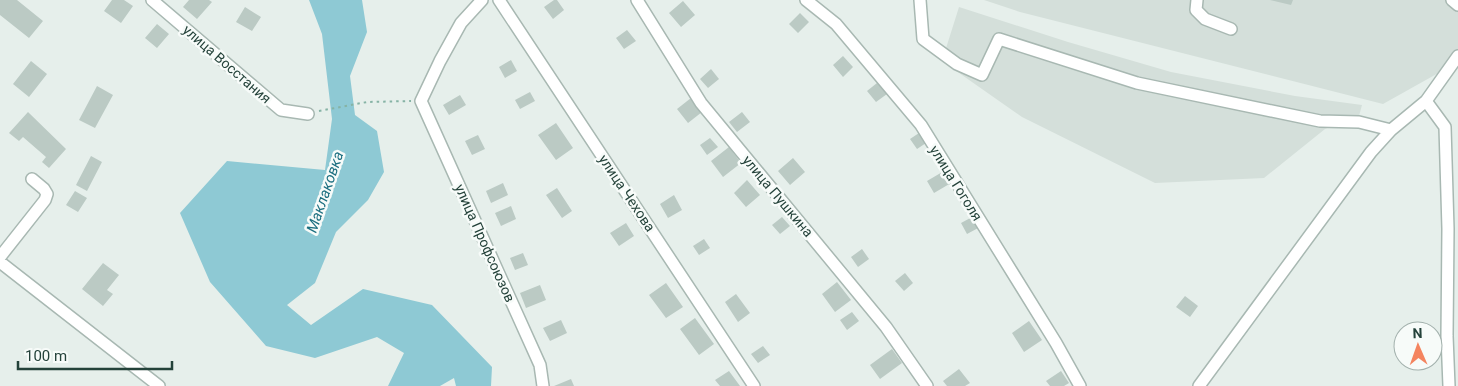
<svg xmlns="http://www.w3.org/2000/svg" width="1458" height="386" font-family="Roboto,sans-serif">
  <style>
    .built { fill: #d4dfda }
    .water { fill: #8ec9d4 }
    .building { fill: #bbcac4 }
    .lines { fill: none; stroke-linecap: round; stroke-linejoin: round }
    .minor-casing { stroke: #a8b8b2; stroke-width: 14 }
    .path { stroke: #86b3a5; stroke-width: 2; stroke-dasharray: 2.5 4; stroke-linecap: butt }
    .minor { stroke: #fff; stroke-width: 11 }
    .labels { text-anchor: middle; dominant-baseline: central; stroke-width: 5; stroke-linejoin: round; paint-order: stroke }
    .street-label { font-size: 14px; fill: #24423a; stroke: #f7fbf9 }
    .water-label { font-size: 15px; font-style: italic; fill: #1c6f80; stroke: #f7fbf9 }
  </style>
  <rect width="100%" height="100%" fill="#e6efeb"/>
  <path class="built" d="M984,0H1458V62L1383,104L1020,12Z
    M959,7L1068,42L1171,72L1295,96L1362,105L1359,116L1325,129L1264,178L1155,183L1022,117L942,61Z"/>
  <path class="water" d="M309,0H362L367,32L350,76L355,115L377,131L384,172L368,200L336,232L315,283L287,305L311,325L363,289L432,305L492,367L491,386H456L454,378L440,386H388L404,353L377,337L315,358L266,346L210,282L180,213L227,161L325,170L332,119L322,34Z"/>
  <path class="building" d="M0,0H17L43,21L29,38L0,15Z
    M112,0H124L133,6L121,23L104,11Z
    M189,0H209L212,2L197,19L183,7Z
    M554,0H557L564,10L553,19L544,7Z
    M1270,0H1293L1291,5Z
    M683,1L695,15L681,27L669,13Z
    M245,7L261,17L252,31L236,22Z
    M800,13L809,22L798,33L789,24Z
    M157,24L169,34L157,48L145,38Z
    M627,30L636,41L624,49L616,38Z
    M843,56L853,67L843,77L833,65Z
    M511,60L517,71L505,78L499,67Z
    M31,61L47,74L29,97L13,84Z
    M711,69L719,79L708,88L700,79Z
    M877,83L887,94L876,102L867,91Z
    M97,86L113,95L95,128L79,120Z
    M530,92L535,101L520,109L515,100Z
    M460,95L466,105L449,115L443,105Z
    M691,98L702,112L688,123L677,109Z
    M28,112L66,149L49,168L42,162L46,157L23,137L19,141L9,133Z
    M742,112L750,122L737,132L729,122Z
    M556,123L573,148L556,160L538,135Z
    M919,133L926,143L917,149L910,139Z
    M478,135L485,149L472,155L465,141Z
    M710,138L718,147L707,155L700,145Z
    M729,147L741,163L723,177L711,161Z
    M91,156L102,162L87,191L76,185Z
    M793,158L805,172L790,185L778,171Z
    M944,171L951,183L934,193L927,181Z
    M747,180L760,195L746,207L734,193Z
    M503,183L508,195L491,203L486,191Z
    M557,188L572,211L562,218L546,195Z
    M75,191L87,198L78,212L66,205Z
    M674,195L682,210L668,218L660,204Z
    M511,206L516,219L501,226L495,213Z
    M974,216L980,227L967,234L961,223Z
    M782,217L790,226L780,234L772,225Z
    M626,223L634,236L619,246L610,233Z
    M704,239L710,248L699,255L693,246Z
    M862,249L869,259L858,267L851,257Z
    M523,253L528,265L515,270L510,258Z
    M103,263L119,275L107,290L113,294L103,306L82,289Z
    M905,273L913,283L904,291L895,281Z
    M837,282L851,300L835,312L822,294Z
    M666,283L683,307L666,318L649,295Z
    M540,285L546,300L526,308L520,293Z
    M736,294L750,313L738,322L725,302Z
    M1185,296L1198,306L1190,317L1176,307Z
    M852,312L859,321L847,330L840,320Z
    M695,318L714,344L699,355L680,329Z
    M561,320L567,333L550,341L543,328Z
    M1029,321L1042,340L1024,352L1012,333Z
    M763,346L770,355L758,363L751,354Z
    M892,349L902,363L880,379L870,365Z
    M959,369L970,383L965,386H947L943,381Z
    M729,371L740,386H720L715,380Z
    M1061,371L1069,383L1064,386H1050L1046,381Z
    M571,379L574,386H554Z"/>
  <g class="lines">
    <defs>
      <path id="minor" d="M152,0L281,110L308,114
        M482,0L461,23L440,61L421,101L540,365L543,386
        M499,0L754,386
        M637,0L701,103L886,327L927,386
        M806,0L836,24L921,125L1056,343L1080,386
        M920,0L923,39L957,64L982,75L999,39L1137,83L1320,121L1359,122L1391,130
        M1197,0L1196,10L1205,19L1231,29
        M1452,0L1458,5
        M1426,101L1445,127L1448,229L1447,336L1449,386
        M0,257L45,200L47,194L44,189L32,179
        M0,262L159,386
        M1199,386L1371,152L1391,130L1426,101L1458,56"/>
    </defs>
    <use href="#minor" class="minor-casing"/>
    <path class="path" d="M319,111L367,102L411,101"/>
    <use href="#minor" class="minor"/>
  </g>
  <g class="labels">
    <g class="street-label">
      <text transform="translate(227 64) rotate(41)">улица Восстания</text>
      <text transform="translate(956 183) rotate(58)">улица Гоголя</text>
      <text transform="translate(627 193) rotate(56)">улица Чехова</text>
      <text transform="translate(778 196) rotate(50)">улица Пушкина</text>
      <text transform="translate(485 243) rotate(66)">улица Профсоюзов</text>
    </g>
    <g class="water-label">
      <text transform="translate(325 192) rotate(-71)">Маклаковка</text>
    </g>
  </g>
  <g transform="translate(1418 346) rotate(358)"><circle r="24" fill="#f7fbf9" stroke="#a3b1ad"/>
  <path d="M0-4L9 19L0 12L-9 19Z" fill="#f4845f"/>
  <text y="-8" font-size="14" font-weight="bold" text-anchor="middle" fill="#24423a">N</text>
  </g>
  <path d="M18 361v8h154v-8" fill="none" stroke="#24423a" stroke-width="2.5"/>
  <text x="25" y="361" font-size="15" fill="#24423a" stroke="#f7fbf9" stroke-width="4" paint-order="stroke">100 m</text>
</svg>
